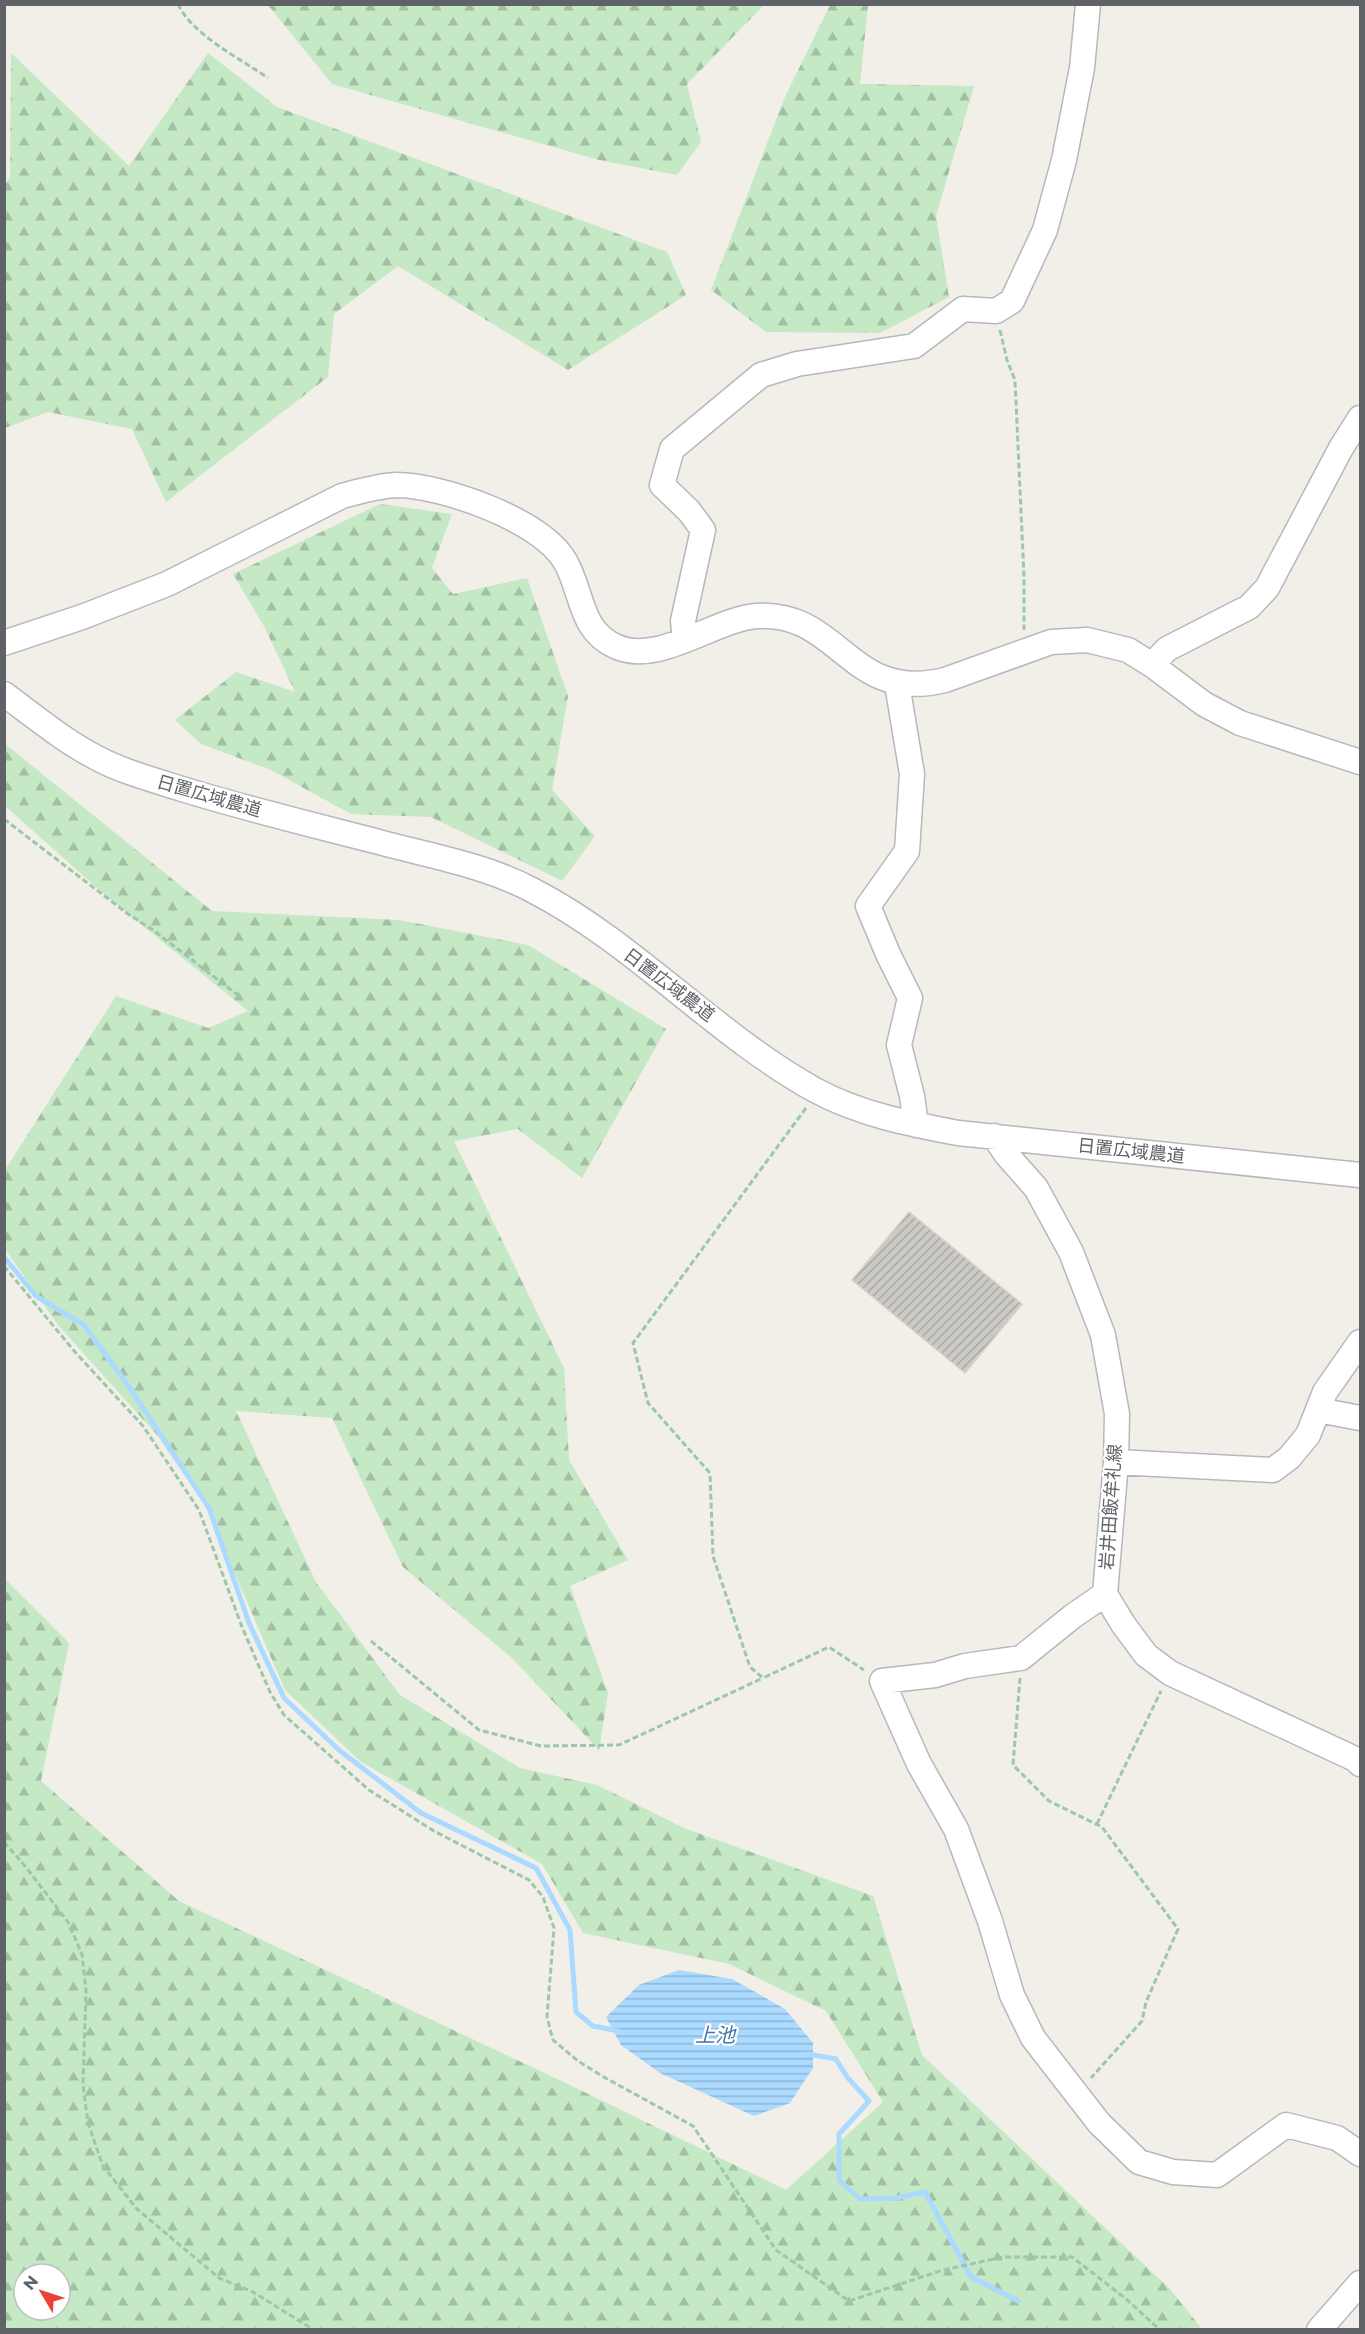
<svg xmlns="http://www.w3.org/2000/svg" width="1365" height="2334" font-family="Montserrat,'Noto Sans JP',sans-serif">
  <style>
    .forest { fill: url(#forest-firs); fill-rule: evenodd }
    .water { fill: url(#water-rules) }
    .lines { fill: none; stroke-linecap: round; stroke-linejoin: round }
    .stream { stroke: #aadaff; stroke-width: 5 }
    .building { fill: url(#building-hatch); stroke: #d6d1c6; stroke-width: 1.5 }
    .minor-casing { stroke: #b5b8bc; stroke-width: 27 }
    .path { stroke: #9cc7a9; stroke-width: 3; stroke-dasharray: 6 3; stroke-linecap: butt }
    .minor { stroke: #fff; stroke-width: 24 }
    .labels { text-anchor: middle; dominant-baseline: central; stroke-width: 4.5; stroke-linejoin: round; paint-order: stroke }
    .street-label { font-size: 18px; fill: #5f6368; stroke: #fff }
    .water-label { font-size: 20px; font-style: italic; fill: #4174aa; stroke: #fff }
  </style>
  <defs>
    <pattern id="forest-firs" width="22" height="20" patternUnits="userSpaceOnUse" patternTransform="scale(1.5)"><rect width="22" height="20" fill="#c5e8c5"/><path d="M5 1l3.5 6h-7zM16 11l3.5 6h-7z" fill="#a3c0a4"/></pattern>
    <pattern id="water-rules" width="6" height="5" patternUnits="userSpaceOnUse" patternTransform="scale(1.5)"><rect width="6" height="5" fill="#aadaff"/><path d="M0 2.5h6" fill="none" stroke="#8eb4d2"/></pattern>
    <pattern id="building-hatch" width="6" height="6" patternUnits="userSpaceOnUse" patternTransform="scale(1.5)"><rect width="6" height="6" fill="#cccac5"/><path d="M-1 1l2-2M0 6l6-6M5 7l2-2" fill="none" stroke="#a9a8a4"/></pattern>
  </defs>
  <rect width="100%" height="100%" fill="#f1efe8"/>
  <path class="forest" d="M268,5H764L687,84L701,142L677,175L599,160L332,84Z
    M830,5H868L860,84L974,86L936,216L949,297L880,333L766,332L711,290L784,99Z
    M11,53L129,166L208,53L277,107L667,252L686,295L568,370L398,266L334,314L328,377L166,502L132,429L48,412L5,428L4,186L10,177Z
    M380,504L452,514L432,568L453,594L527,578L568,696L552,790L595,836L562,881L431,817L351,814L271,770L201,744L175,720L236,672L295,692L265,628L233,574Z
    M5,744L212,911L399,920L528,945L666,1029L582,1178L518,1129L454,1141L564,1368L569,1460L628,1560L570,1586L608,1693L599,1750L512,1658L403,1567L332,1418L236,1411L316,1582L400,1695L520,1768L597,1785L684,1828L873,1896L922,2055L1170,2289L1202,2329H5V1579L69,1643L41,1781L179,1901L551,2076L786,2190L883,2102L826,2011L729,1964L583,1933L542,1864L361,1762L285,1690L206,1507L157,1435L58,1325L5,1249V1170L116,996L208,1028L248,1011L106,896L5,806ZM24,2274H60V2310H24Z"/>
  <path class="water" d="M679,1970L732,1979L785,2009L813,2043V2068L790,2103L754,2116L660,2073L621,2045L606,2017L639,1985Z"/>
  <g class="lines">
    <path class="stream" d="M4,1257L36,1296L84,1325L132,1391L209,1508L249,1623L284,1698L339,1750L421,1813L536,1868L570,1930L576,2012L593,2026L618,2031
      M808,2054L836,2059L847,2077L869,2101L839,2134V2180L860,2199L896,2198L925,2192L971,2277L1018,2301"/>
  </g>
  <path class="building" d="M909,1212L1022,1304L965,1373L852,1280Z"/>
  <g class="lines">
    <defs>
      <path id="minor" d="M685,639L683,621L703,530L689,511L662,485L672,449L761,375L797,364L914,346L963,309L996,311L1012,301L1045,230L1064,160L1082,68L1088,4
        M4,643L82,617L167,584L342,496C360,491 378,486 396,485C442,485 541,520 565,561C583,592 579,631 617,647C660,665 713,620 756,616C840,610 849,704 945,680L1051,642L1087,640L1128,650L1152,665L1204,704L1240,723L1360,762
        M1152,665L1167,649L1249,607L1267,588L1341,448L1360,418
        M897,684L912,774L907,851L868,906L888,954L910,998L899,1045L912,1096L916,1125
        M4,694C34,716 64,741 97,758C123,772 154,780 182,789C247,809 313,825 379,842C430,856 485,865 532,890C635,943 714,1034 815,1090C859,1114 910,1124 958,1133L1360,1175
        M994,1136L1006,1154L1036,1188L1071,1252L1103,1335L1117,1414L1116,1462L1105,1594L1123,1624L1146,1655L1170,1673L1355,1759L1360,1764
        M1318,1410L1360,1418
        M1116,1462L1273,1470L1289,1458L1308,1435L1325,1392L1360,1342
        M1105,1594L1073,1616L1021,1658L965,1666L935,1675L882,1681L919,1764L956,1829L990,1921L1012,1995L1033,2038L1099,2123L1139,2162L1173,2172L1217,2175L1286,2125L1337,2138L1360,2154
        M1319,2330L1360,2283"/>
    </defs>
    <use href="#minor" class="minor-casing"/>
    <path class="path" d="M178,4C192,35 241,59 268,78
      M1000,330L1007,360L1015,380L1024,577V630
      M4,819L128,914L153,930L239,996
      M806,1108L633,1343L648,1403L710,1473L713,1556L750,1667L763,1678L829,1647L864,1670
      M4,1266L75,1352L143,1426L199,1510L242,1627L270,1692L284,1715L369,1790L434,1831L529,1880L543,1897L554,1928L547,2017L553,2040L578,2061L602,2076L693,2126L776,2250L849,2301L943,2270L1003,2257H1072L1125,2298L1160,2330
      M371,1641L479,1730L541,1746L619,1745L763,1678
      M1020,1678L1013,1765L1049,1801L1102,1827L1178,1929L1146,2002L1142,2021L1091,2078
      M1097,1824L1161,1691
      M4,1842L25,1866L68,1922L82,1954L86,1991L83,2085L88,2123L103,2166L137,2209L219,2278L253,2292L314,2330"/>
    <use href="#minor" class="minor"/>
  </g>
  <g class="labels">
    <g class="street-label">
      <text transform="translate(209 796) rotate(16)">日置広域農道</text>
      <text transform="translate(669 985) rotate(37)">日置広域農道</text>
      <text transform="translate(1131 1151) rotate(6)">日置広域農道</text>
      <text transform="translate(1111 1507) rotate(-86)">岩井田飯牟礼線</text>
    </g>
    <g class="water-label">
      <text x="715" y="2035">上池</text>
    </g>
  </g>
  <rect width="1365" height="2334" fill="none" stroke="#5f6368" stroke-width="12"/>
  <g transform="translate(42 2292) rotate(309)"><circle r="28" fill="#ffffff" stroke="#bfc1c3" stroke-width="1.5"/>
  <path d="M0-4.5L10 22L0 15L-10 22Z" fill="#ea4335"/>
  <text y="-9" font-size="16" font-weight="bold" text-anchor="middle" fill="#5f6368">N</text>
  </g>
</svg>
